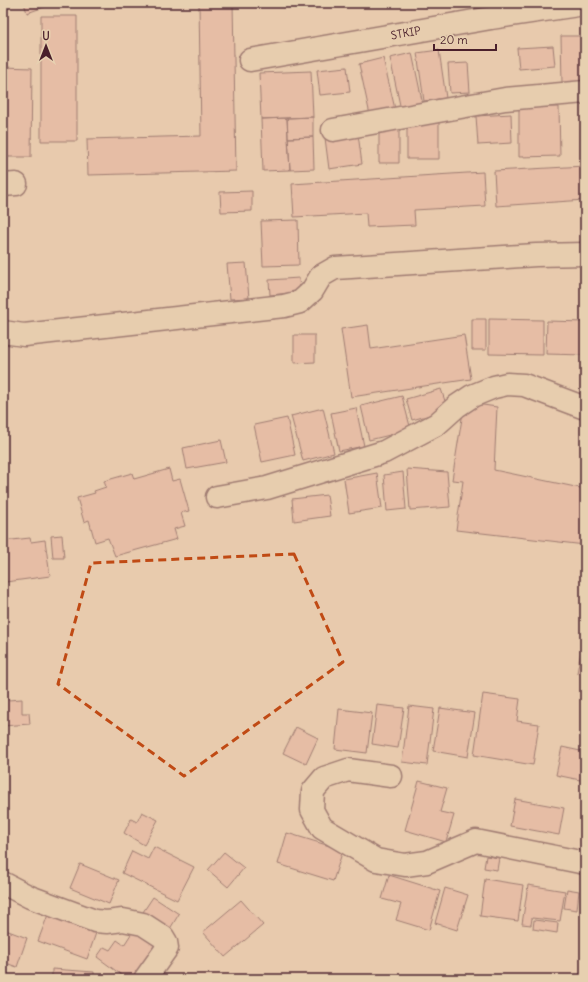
<svg xmlns="http://www.w3.org/2000/svg" width="588" height="982" font-family="Delius,sans-serif">
  <style>
    .building { fill: #e4ad9c; stroke: #4a1f2b }
    .lines { fill: none; stroke-linecap: round; stroke-linejoin: round }
    .minor-casing { stroke: #4a1f2b; stroke-width: 25 }
    .minor { stroke: #e7d0b0; stroke-width: 22 }
    .marked { fill: none; stroke: #c04a14; stroke-width: 3; stroke-dasharray: 8 5; stroke-linejoin: round }
    .labels { text-anchor: middle; dominant-baseline: central; stroke-width: 4; stroke-linejoin: round; paint-order: stroke }
    .street-label { font-size: 11px; fill: #4a1f2b; stroke: #e7d0b0 }
  </style>
  <rect width="100%" height="100%" fill="#e8cbad"/>
  <filter id="ink" filterUnits="userSpaceOnUse"><feTurbulence type="fractalNoise" baseFrequency=".025" numOctaves="2"/><feDisplacementMap in="SourceGraphic" scale="8" xChannelSelector="R" yChannelSelector="G"/><feConvolveMatrix kernelMatrix="1 2 1 2 8 2 1 2 1" color-interpolation-filters="sRGB"/></filter>
  <g filter="url(#ink)">
    <path class="building" d="M24,3H56L27,13Z
      M199,3H233L236,171L88,175L87,139L201,136Z
      M41,16H77V141H41Z
      M561,36H585V83H562Z
      M553,46L555,66L519,69L517,48Z
      M439,50L446,98L424,101L417,53Z
      M412,53L423,105L401,110L390,58Z
      M383,58L395,109L370,115L359,64Z
      M468,63L470,92L450,93L448,64Z
      M3,67L32,68L31,157H3Z
      M347,67L350,92L320,95L317,70Z
      M311,71L313,117L261,119L259,73Z
      M583,106H585V136Z
      M519,107H559L560,156L519,157Z
      M511,114L512,143L478,145L476,116Z
      M313,117V137L288,138L287,118Z
      M407,117H439V159H407Z
      M287,118L290,170L263,171L261,119Z
      M379,125H399V163H379Z
      M358,134L362,164L329,169L325,138Z
      M313,137L314,169L290,170L288,138Z
      M585,166V200L496,206L494,171Z
      M483,172L485,206L414,210L415,225L367,227L366,213L294,217L292,184Z
      M252,191V211L221,212L220,192Z
      M298,220L299,265L263,266L261,221Z
      M246,263L249,298L230,299L227,264Z
      M299,278L300,292L270,295L269,280Z
      M472,319H486V350H472Z
      M489,319L543,320V355L489,354Z
      M547,321L585,322V355L546,354Z
      M368,325L371,349L464,335L471,379L351,397L341,329Z
      M294,335H315V362L294,363Z
      M441,389L448,410L412,420L406,399Z
      M402,396L411,430L369,440L361,406Z
      M483,405L497,407L494,470L585,489V545L456,530L463,481L452,480L464,406Z
      M323,408L334,453L303,461L291,416Z
      M356,408L364,446L339,451L331,413Z
      M287,418L295,455L262,462L254,425Z
      M221,440L226,462L187,469L183,448Z
      M169,469L172,481L180,479L189,511L181,513L185,526L174,529L177,539L115,556L108,538L95,542L89,520L84,522L77,498L95,493L94,491L106,487L104,481L132,473L134,479Z
      M407,469L447,472L450,507L410,510Z
      M403,472L406,509L387,511L384,475Z
      M377,473L382,508L349,513L344,479Z
      M327,495L330,516L294,521L292,499Z
      M62,535L64,558H53L51,536Z
      M30,538L31,542L45,540L50,576L6,582L5,574L3,575V541Z
      M585,628V674L577,673Z
      M7,690L8,700L22,699V713H29L30,724L3,726V691Z
      M483,694L520,699L517,721L539,724L533,765L474,755Z
      M377,705L404,708L398,748L372,744Z
      M409,706L434,709L427,765L402,762Z
      M440,708L475,713L468,757L433,751Z
      M339,709L372,713L367,753L335,749Z
      M296,727L318,738L306,764L283,753Z
      M562,747L585,752V781L556,775Z
      M419,781L447,788L440,812L454,815L446,842L405,830Z
      M515,799L564,808L559,835L510,826Z
      M142,812L158,820L144,845L124,833L131,819L137,822Z
      M287,833L343,850L333,881L278,864Z
      M154,847L194,867L177,900L122,873L132,851L148,859Z
      M224,852L244,868L228,887L208,870Z
      M486,856L499,858L497,870L484,868Z
      M80,864L119,880L109,904L70,888Z
      M389,875L440,891L429,930L396,920L401,904L382,899Z
      M485,879L523,885L518,921L480,916Z
      M528,885L565,891L560,921L532,918L531,925L522,924Z
      M445,888L468,895L457,930L435,923Z
      M567,889L579,891L577,910L564,908Z
      M153,897L179,914L168,932L141,915Z
      M241,900L263,925L225,957L203,932Z
      M49,912L97,930L87,959L38,941Z
      M534,920L558,923L557,933L533,929Z
      M3,929L27,938L17,967L3,962Z
      M133,931L158,947L137,979H127L97,957L104,947L110,950L117,940L124,945Z
      M52,969L94,972V979H52Z"/>
    <g class="lines">
      <defs>
        <g id="minor">
          <path id="s1" d="M250,60L491,18L585,4"/>
          <path d="M333,130L505,99L585,92"/>
          <path d="M3,185L16,184"/>
          <path d="M3,332L24,335L284,306L300,302L312,291L321,276L335,268L536,255L585,254"/>
          <path d="M217,497L267,488L384,452L437,424L457,406L472,396L494,387L507,384L524,385L585,408"/>
          <path d="M391,776L348,770L324,778L313,791L312,810L322,828L376,860L405,865L427,862L476,841L585,863"/>
          <path d="M3,883L30,897L95,921L107,922L123,920L143,924L163,937L166,942L167,948L145,979"/>
        </g>
      </defs>
      <use href="#minor" class="minor-casing"/>
      <use href="#minor" class="minor"/>
    </g>
  </g>
  <path d="M0 0H588V982H0ZM294,554L343,662L184,776L58,684L91,563Z" fill="#e8cbad" fill-opacity=".55" fill-rule="evenodd"/>
  <path class="marked" d="M294,554L343,662L184,776L58,684L91,563Z"/>
  <g class="labels">
    <g class="street-label">
      <text stroke="none"><textPath href="#s1" startOffset="158">STKIP</textPath></text>
    </g>
  </g>
  <rect width="588" height="982" fill="none" stroke="#e7d0b0" stroke-width="16"/>
  <rect x="8" y="8" width="572" height="966" fill="none" stroke="#4a1f2b" stroke-width="1.5" filter="url(#ink)"/>
  <g transform="translate(46 46)" stroke="#e7d0b0" stroke-width="3" paint-order="stroke">
  <path d="M0-3L7 15L0 10L-7 15Z" fill="#4a1f2b"/>
  <text y="-6" font-size="11" font-weight="bold" text-anchor="middle" fill="#4a1f2b">U</text>
  </g>
  <path d="M434 44v6h62v-6" fill="none" stroke="#4a1f2b" stroke-width="2"/>
  <text x="440" y="44" font-size="12" fill="#4a1f2b" stroke="#e7d0b0" stroke-width="3" paint-order="stroke">20 m</text>
</svg>
